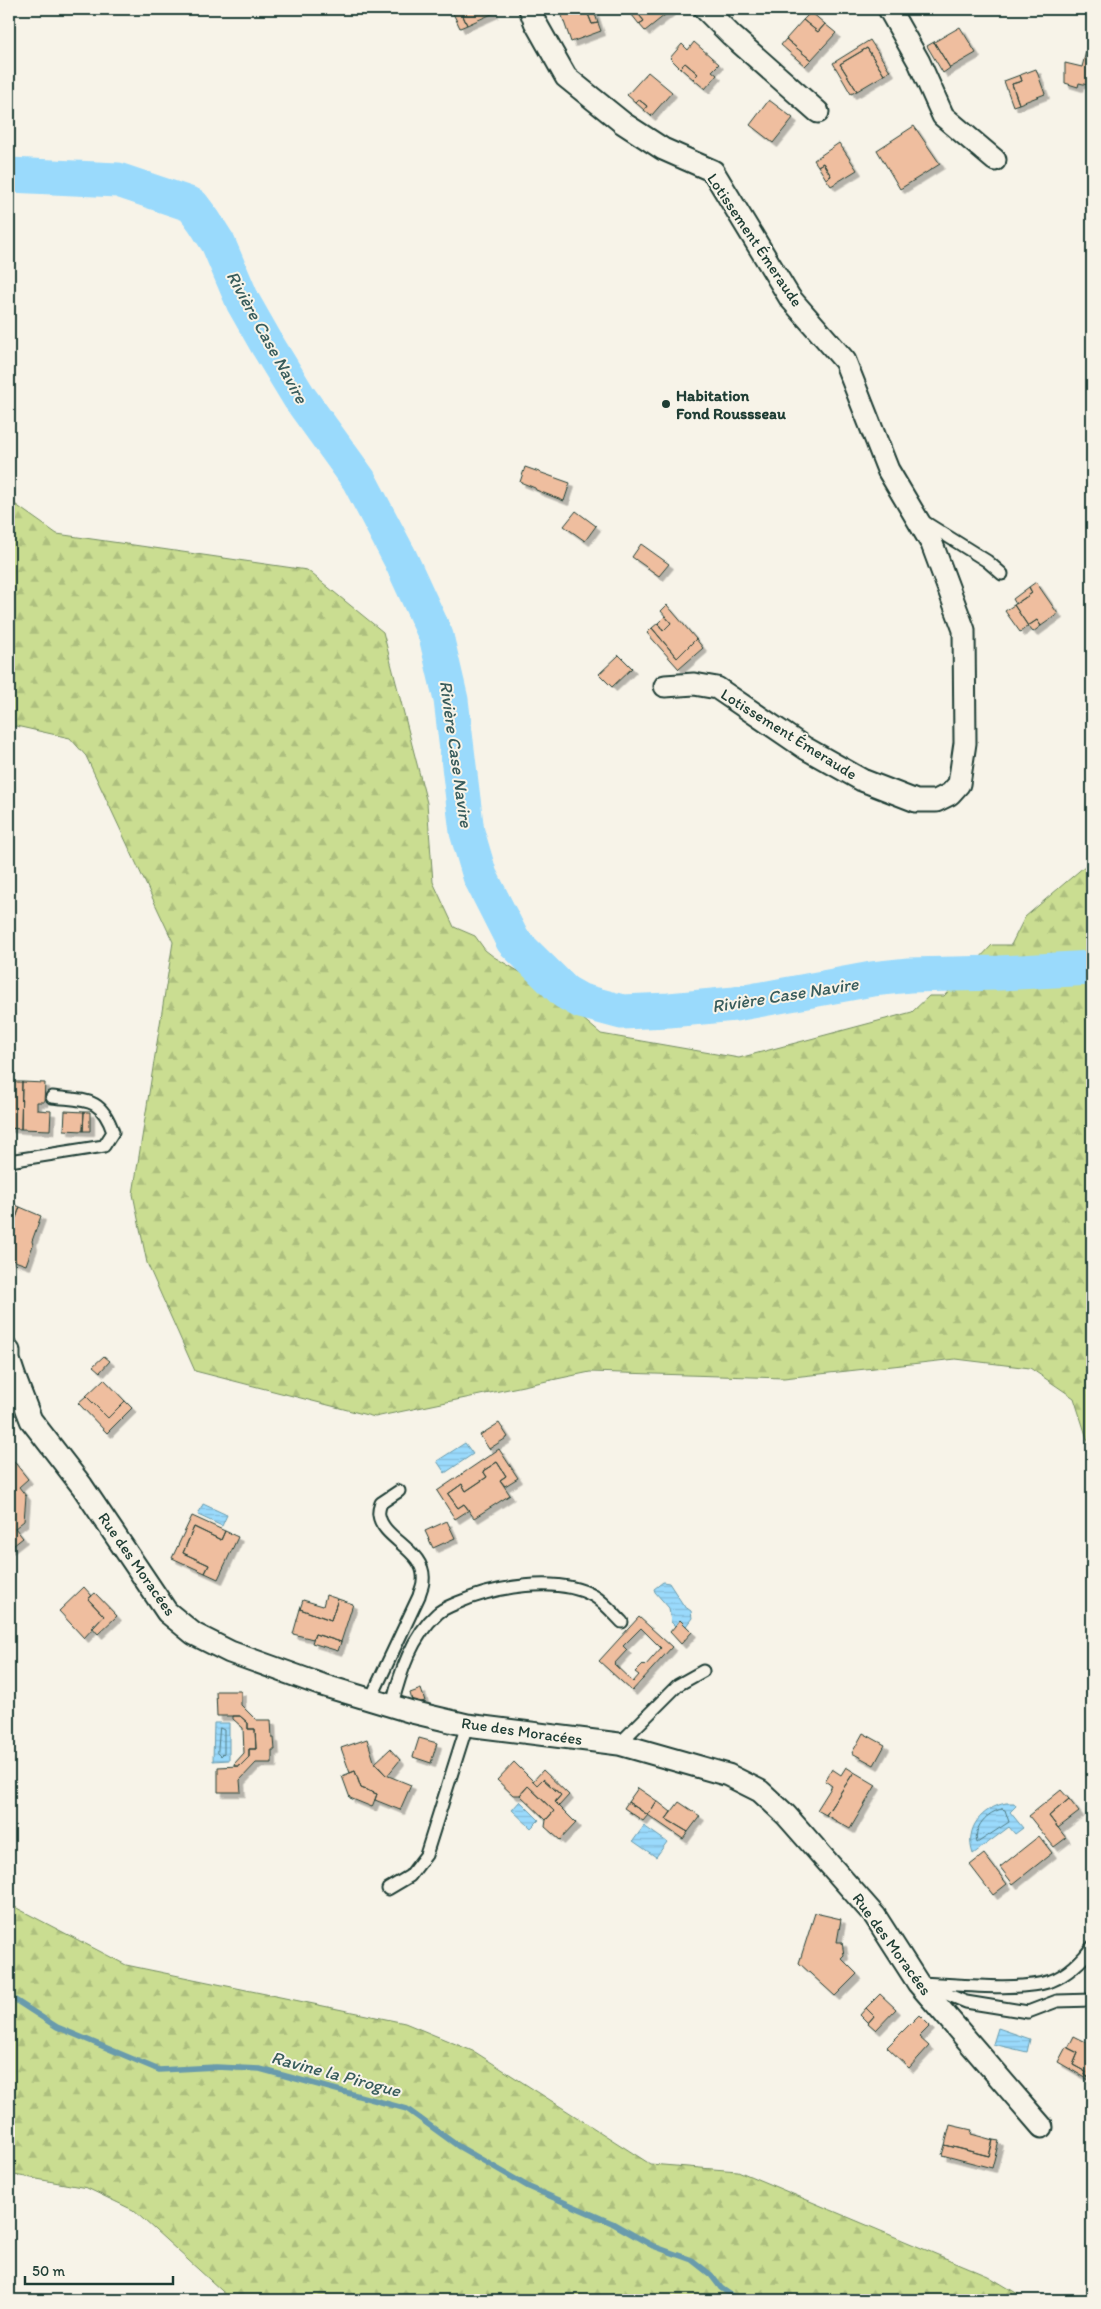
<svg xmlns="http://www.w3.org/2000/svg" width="1101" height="2309" font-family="Itim,sans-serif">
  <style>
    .forest { fill: url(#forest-firs); stroke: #748d62 }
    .water { fill: url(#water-rules); stroke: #699bac }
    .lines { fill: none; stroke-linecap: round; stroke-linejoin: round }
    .shore { stroke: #507c84; stroke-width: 1 }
    .stream { stroke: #699bac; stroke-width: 5.5 }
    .river { stroke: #9adafc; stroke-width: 35 }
    .building { fill: #efbe9f; stroke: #1f3d34; fill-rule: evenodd; filter: url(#shadow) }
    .service-casing { stroke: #1f3d34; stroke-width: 15 }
    .minor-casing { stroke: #1f3d34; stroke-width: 25 }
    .service { stroke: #f7f3e8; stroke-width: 11 }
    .minor { stroke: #f7f3e8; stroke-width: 21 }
    .poi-dot { fill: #1f3d34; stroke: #f7f3e8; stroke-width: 2 }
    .labels { text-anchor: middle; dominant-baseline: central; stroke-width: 4; stroke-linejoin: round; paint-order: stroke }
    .street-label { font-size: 16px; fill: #1f3d34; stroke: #f7f3e8 }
    .poi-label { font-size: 16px; font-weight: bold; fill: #1f3d34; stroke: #f7f3e8; text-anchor: start }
    .water-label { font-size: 18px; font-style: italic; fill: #385c5c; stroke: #f7f3e8 }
  </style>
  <defs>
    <pattern id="forest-firs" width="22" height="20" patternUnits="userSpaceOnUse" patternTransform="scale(1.25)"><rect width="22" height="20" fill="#cadd91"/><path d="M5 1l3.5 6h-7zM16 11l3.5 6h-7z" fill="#adbf7e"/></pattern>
    <pattern id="water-rules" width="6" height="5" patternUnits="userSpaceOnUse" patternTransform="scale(1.25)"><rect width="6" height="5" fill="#9adafc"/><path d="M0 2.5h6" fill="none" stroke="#84bcd9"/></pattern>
    <filter id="shadow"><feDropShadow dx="4.5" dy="4.5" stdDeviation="0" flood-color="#0004"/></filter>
  </defs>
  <rect width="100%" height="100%" fill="#f7f3e8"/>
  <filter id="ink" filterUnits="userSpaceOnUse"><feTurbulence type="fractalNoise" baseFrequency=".02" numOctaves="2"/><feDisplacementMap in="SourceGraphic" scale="10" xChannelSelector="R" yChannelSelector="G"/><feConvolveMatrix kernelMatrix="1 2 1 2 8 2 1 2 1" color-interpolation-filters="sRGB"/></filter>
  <g filter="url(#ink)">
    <path class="forest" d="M9,500L57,534L307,570L383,632L427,803L433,882L454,927L475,936L485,950L494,957L544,986L601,1034L739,1058L912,1012L929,996H944L992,945H1011L1025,917L1092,860V1454L1074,1398L1030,1368L956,1359L784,1378L590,1372L375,1417L195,1371L147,1263L133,1194L173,942L86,756L70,738L16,726L9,730Z
      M9,1904L126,1965L405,2023L475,2052L650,2164L738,2171L988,2276L1028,2300H232L133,2210L87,2188L9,2174Z"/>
    <path class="water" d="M465,1443L473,1454L445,1473L437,1461Z
      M203,1504L227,1515L222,1526L198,1515Z
      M663,1582L669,1583L684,1606L691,1611L692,1618L686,1626L680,1620L675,1626L671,1622L669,1608L655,1592L654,1589Z
      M214,1723H229V1760L213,1761Z
      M520,1801L539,1820L531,1828L512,1810Z
      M1006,1803H1014L1016,1806L1010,1812L1023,1828L1015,1834L1009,1827L973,1854C964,1828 982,1808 1006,1803Z
      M644,1826L667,1842L656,1857L633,1841Z
      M998,2028L1030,2039L1027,2052L993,2044Z"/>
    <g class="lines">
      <path class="shore" d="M220,1728L224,1730V1753L221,1756L218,1753Z
        M1002,1809L1005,1810L1009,1822L977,1843C973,1827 987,1812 1002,1809Z"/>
      <path class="stream" d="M9,1996L57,2027L159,2070L216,2067L260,2069L407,2109L458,2146L529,2187L612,2223L653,2246L692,2260L711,2275L721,2288L738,2300"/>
      <path class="river" d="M9,175L118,180L192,205L204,221L218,243L243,302L268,346L299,397L359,480L400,558L436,636L451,700L467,832L480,876L513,941L565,992L581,1001L622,1012L669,1010L735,1004L872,979L909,975L999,973L1092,968"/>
    </g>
    <path class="building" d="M451,9H460L467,25L460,28Z
      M460,9H492L494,13L467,25Z
      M572,9H593L594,11L588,14L592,24L598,23L601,31L571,42L561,13Z
      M626,9H669L670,11L645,31L639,24L644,21L636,11L632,15Z
      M594,11L598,23L592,24L588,14Z
      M636,11L644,21L639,24L632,15Z
      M811,12L825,24L818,32L803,20Z
      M803,20L818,32L825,24L836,33L811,60L786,39Z
      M960,27L976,53L950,68L934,42Z
      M786,39L811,60L805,66L781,45Z
      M870,40L890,71L884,75L867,48L840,64L857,91L851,94L833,63Z
      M694,42L719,64L712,71L717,75L705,89L693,79L698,74L685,63L680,68L670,58L682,44L688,50Z
      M934,42L950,68L943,73L927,46Z
      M1088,44L1092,45V86L1079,83L1078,87L1065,83V63L1082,67Z
      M867,48L884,75L857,91L840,64Z
      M685,63L698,74L693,79L680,68Z
      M1036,69L1045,94L1019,104L1012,84L1022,81L1020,75Z
      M648,72L672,92L651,116L644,110L647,106L638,99L635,102L627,95Z
      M1020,75L1022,81L1012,84L1019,104L1013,106L1004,81Z
      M638,99L647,106L644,110L635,102Z
      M769,100L793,118L773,143L750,125Z
      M914,126L940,164L900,189L877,150Z
      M839,143L857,170L831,186L826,179L831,176L823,163L818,166L814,160Z
      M823,163L831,176L826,179L818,166Z
      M525,467L570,483L564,501L536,490L535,488L520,482Z
      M576,511L596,526L585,541L564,526Z
      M641,544L669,564L659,576L632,557Z
      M1036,582L1058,614L1041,626L1037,620L1028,626L1014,605L1032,593L1029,587Z
      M1029,587L1032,593L1016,604L1013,599Z
      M667,605L696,639L677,658L652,628L658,623L663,631L671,623L661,611Z
      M1014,605L1028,626L1020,632L1005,611Z
      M665,616L671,623L663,631L658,623Z
      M1037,620L1041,626L1033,632L1028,626Z
      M652,628L677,658L696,639L703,648L679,669L647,633Z
      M619,655L632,668L612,687L599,674Z
      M10,1082H22L21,1129L9,1128Z
      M22,1082L45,1083L44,1102H37V1110L51,1111L50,1130L21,1129Z
      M65,1111L84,1112L83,1131L64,1130Z
      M84,1112H90V1131H83Z
      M9,1202L20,1207L16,1218L9,1215Z
      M20,1207L41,1216L32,1241L33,1245L26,1265L9,1259L11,1254L9,1253V1215L16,1218Z
      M104,1356L110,1361L100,1372L93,1366Z
      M104,1379L125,1401L108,1418L86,1396Z
      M86,1396L108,1418L125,1401L132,1408L107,1433L78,1403Z
      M499,1423L508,1437L489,1449L480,1435Z
      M499,1449L518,1478L505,1486L500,1480L506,1476L497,1462L483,1471L487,1477L466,1491L462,1484L448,1494L458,1508L464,1504L469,1510L455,1519L437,1491Z
      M12,1459L28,1479L19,1487L26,1496L24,1521L15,1528L23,1538L9,1549V1462Z
      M497,1462L506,1476L500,1480L510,1495L474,1518L464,1504L458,1508L448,1494L462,1484L466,1491L487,1477L483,1471Z
      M192,1516L225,1531L221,1540L194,1527L183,1553L209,1565L205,1573L172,1558Z
      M447,1521L455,1538L433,1548L425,1531Z
      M194,1527L221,1540L225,1531L238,1537L218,1579L205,1573L209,1565L183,1553Z
      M84,1587L92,1596L88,1599L104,1616L84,1638L59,1611Z
      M95,1593L117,1616L98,1634L92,1627L104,1616L88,1599Z
      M326,1595L338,1599L331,1620L300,1609L303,1600L323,1606Z
      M338,1599L353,1604L341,1642L315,1634L313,1639L293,1634L300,1609L331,1620Z
      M639,1617L672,1647L632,1691L599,1661ZM641,1628L661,1648L645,1666L643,1664L635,1672L639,1675L633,1682L614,1664L627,1650L623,1646Z
      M680,1620L692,1632L681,1644L670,1632Z
      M315,1634L341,1642L338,1651L312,1643Z
      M421,1689L425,1701L413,1704L410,1693Z
      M216,1691H241V1705L256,1720H271L272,1738H274L275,1750H272V1763H256L240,1780L241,1792H218V1767L240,1766L249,1757V1749H256L255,1729H248V1723L240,1716H217Z
      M233,1716H240L248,1723V1729H255L256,1749H249V1757L240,1766H234V1764L244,1753L243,1728L233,1719Z
      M863,1733L885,1745L874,1765L852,1753Z
      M419,1738L437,1743L431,1763L413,1757Z
      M367,1739L375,1764L386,1775L411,1785L400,1810L375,1800L377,1794L361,1788L355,1771L350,1773L341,1748Z
      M390,1749L400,1760L387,1776L375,1763Z
      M514,1762L537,1785L543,1779L561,1795L555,1802L576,1823L560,1840L545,1827L546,1820L554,1811L528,1786L520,1795H513L497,1780Z
      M846,1767L854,1772L826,1815L817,1810L832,1786L825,1781L832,1769L841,1775Z
      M543,1770L569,1795L559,1806L555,1802L561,1795L543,1779L537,1785L533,1781Z
      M355,1771L361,1788L377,1794L372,1807L350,1798L342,1776Z
      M854,1772L876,1785L850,1829L826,1815Z
      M528,1786L554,1811L546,1820L520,1795Z
      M638,1788L657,1801L648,1815L628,1802Z
      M1061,1790L1069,1799L1049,1816L1066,1838L1054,1847L1029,1816Z
      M1069,1799L1079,1812L1058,1828L1049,1816Z
      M657,1801L671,1812L666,1819L688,1832L683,1839L648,1815Z
      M628,1802L648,1815L643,1821L624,1808Z
      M679,1802L700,1816L688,1832L666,1819Z
      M1039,1836L1052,1853L1013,1884L1000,1867Z
      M984,1854L1007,1884L993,1895L970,1865Z
      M815,1913L841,1919L837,1942H842L844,1955L841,1958L857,1974L835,1996L799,1963Z
      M880,1994L896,2009L876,2030L868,2023L874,2016L866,2008Z
      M866,2008L874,2016L868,2023L860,2015Z
      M919,2015L930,2026L919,2037L929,2046L909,2068L887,2047Z
      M1074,2036L1092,2045V2082L1085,2075L1086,2072L1073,2065L1078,2053L1068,2048Z
      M1066,2047L1078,2053L1073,2065L1086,2072L1085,2075L1090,2078L1089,2080L1058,2062Z
      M950,2125L972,2130L971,2134L993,2140L989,2156L945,2145Z
      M993,2140L999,2141L992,2168L942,2155L945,2145L989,2156Z"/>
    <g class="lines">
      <defs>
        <path id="service" d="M923,521L987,561L1002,574
          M9,1161L104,1146L113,1132C101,1096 85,1101 52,1097
          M371,1698L419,1596C420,1591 423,1586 423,1581C427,1551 382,1539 379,1515C378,1511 380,1506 381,1503L399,1491
          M392,1705C400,1673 412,1636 437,1614C442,1609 450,1606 457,1603C494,1587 557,1575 594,1596C604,1602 614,1614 622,1622
          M619,1744L678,1685L703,1671
          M388,1889L410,1876L426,1855L467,1725
          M918,1983C955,1984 1017,1992 1051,1981C1067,1975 1083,1960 1092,1947
          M927,1986L966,2002L1028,2012L1057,2001L1092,2000"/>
        <path id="minor" d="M530,9L535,22L566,77L623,123L663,149L713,171L790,298L845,361L888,470L932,544L964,630L965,743L959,784L950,794L936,801H916L862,780L805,748L717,688L694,684L665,686
          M705,9L731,35L818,112
          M889,9L919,62L943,116L995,160
          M9,1351V1360L16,1381L31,1420L82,1486L167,1612L194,1634L230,1652L322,1685L412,1712L467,1725L619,1744L728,1775L760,1791L786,1815L875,1916L918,1983L1042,2127"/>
      </defs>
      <use href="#service" class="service-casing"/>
      <use href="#minor" class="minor-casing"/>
      <use href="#service" class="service"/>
      <use href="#minor" class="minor"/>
    </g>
  </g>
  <circle class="poi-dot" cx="666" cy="404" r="5"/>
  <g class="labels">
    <g class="street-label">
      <text transform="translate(755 240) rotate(56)">Lotissement Émeraude</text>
      <text transform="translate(789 734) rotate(32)">Lotissement Émeraude</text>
      <text transform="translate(137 1564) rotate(55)">Rue des Moracées</text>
      <text transform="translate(522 1731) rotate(8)">Rue des Moracées</text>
      <text transform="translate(892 1944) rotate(54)">Rue des Moracées</text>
    </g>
    <g class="poi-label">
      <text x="676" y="395">Habitation<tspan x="676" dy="18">Fond Roussseau</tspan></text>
    </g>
    <g class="water-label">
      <text transform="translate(267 337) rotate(61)">Rivière Case Navire</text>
      <text transform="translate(456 754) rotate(82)">Rivière Case Navire</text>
      <text transform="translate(785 995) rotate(-9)">Rivière Case Navire</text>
      <text transform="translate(336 2074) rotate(15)">Ravine la Pirogue</text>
    </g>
  </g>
  <rect width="1101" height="2309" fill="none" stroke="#f7f3e8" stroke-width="30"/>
  <rect x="15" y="15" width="1071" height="2279" fill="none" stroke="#1f3d34" stroke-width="2" filter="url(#ink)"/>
  <path d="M25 2276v8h148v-8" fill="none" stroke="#1f3d34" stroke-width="2.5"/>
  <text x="32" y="2276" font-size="15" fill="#1f3d34" stroke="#f7f3e8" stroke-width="4" paint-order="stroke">50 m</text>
</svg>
